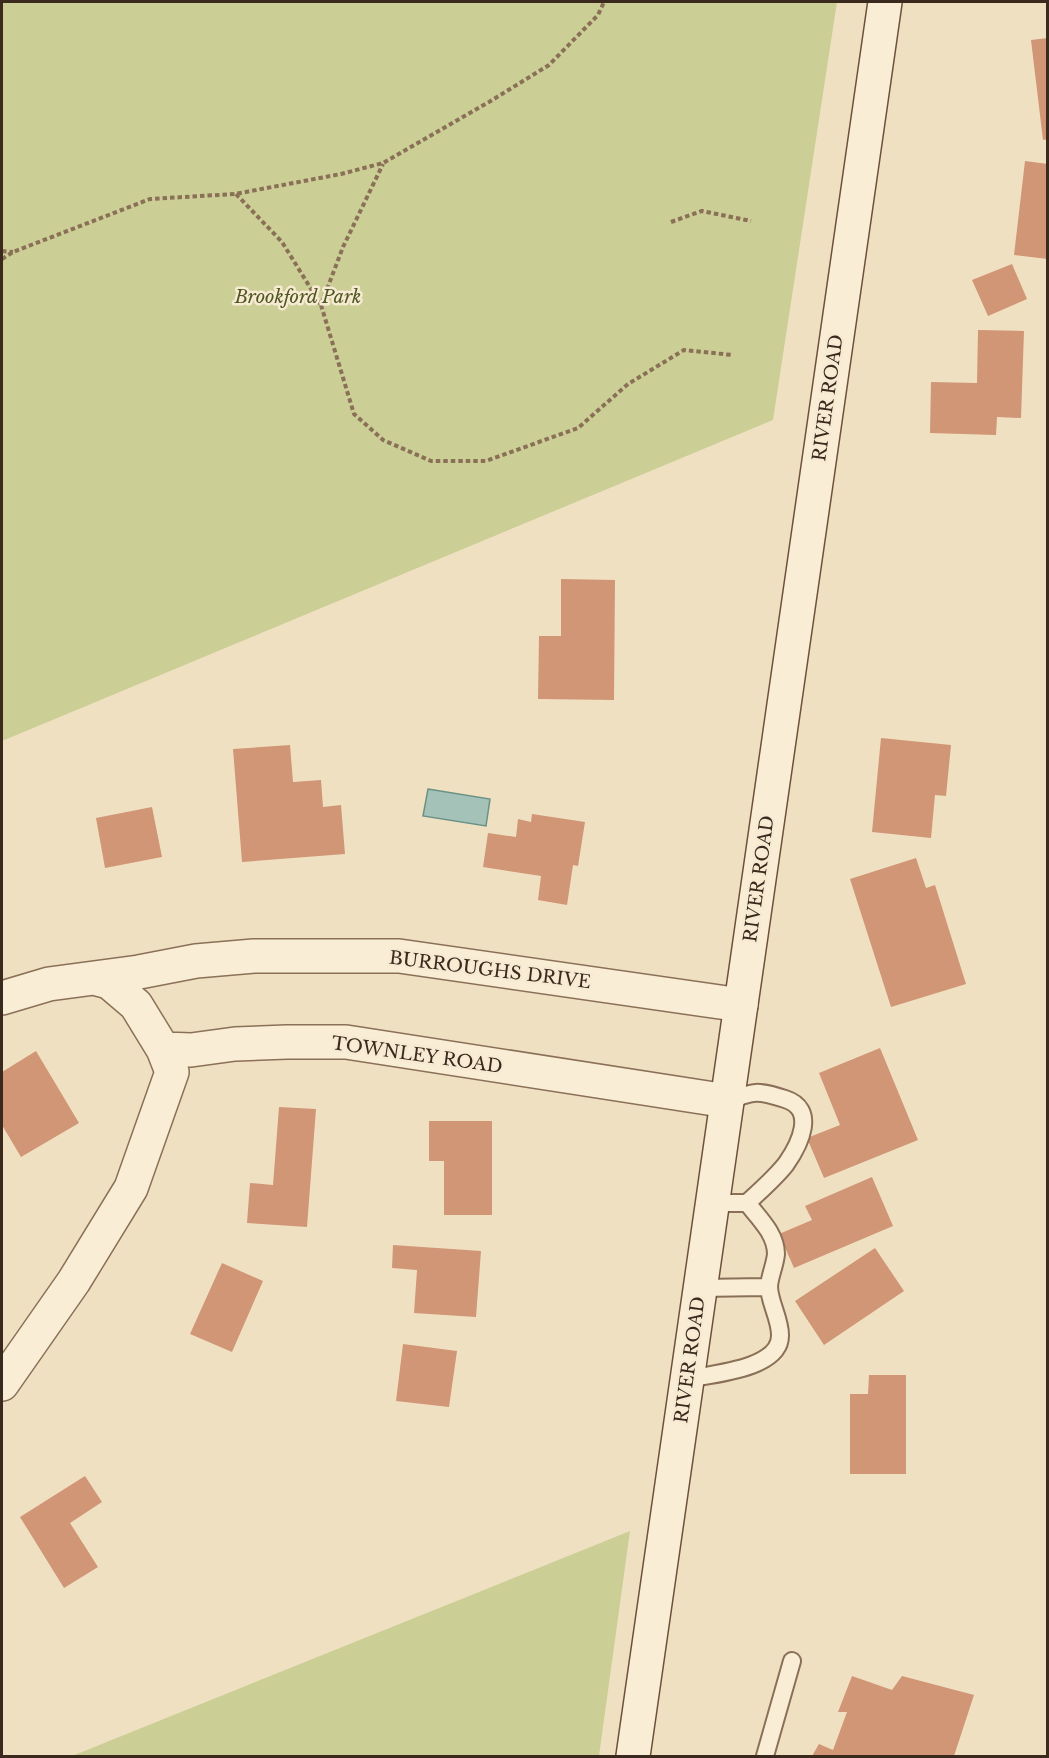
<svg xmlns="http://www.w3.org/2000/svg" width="1049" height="1758" font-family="'Libre Baskerville',serif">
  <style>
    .green { fill: #cbcf95 }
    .water { fill: #a4c2b8; stroke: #6b9185; stroke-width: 1.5 }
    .building { fill: #d09675 }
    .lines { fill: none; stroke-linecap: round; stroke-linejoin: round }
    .lane-casing { stroke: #8b7058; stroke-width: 20 }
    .street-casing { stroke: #8b7058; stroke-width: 36 }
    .secondary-casing { stroke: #6d513b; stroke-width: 36 }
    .path { stroke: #8b7058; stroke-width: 4; stroke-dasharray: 4.5 3; stroke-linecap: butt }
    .lane { stroke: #faedd5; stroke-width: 16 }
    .street { stroke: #faedd5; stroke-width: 33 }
    .secondary { stroke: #faedd5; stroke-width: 33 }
    .labels { text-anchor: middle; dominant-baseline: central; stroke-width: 5; stroke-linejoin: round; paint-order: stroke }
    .park-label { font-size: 18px; font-style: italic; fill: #4d5722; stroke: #f7ead2 }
    .street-label { font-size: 18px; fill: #3a291d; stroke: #f7ead2 }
  </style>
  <rect width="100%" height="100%" fill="#f0e0c2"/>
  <path class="green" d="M2,2H837L773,420L2,741Z
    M630,1531L599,1756H72Z"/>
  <path class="water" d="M428,789L490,799L486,826L423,816Z"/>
  <path class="building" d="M1048,38V139L1043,140L1031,40Z
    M1025,161L1048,164V259L1014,255Z
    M1012,264L1027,299L988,316L972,280Z
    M978,330L1024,331L1021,418L997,417L996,435L930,433L931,382L977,383Z
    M561,579L615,580L614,700L538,699L539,636H561Z
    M881,738L951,745L946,796L935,795L931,838L872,832Z
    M290,745L293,782L321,780L323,807L341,805L345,854L242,862L233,749Z
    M152,807L162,857L105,868L96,818Z
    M532,814L585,822L578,866L573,865L567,905L538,900L541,876L483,867L488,833L516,837L518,819L531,822Z
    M916,858L926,888L935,885L966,984L891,1007L850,879Z
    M880,1048L918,1140L824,1178L807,1138L840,1125L819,1073Z
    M36,1051L79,1123L21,1157L2,1125V1072Z
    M279,1107L316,1109L307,1227L247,1223L250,1183L273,1185Z
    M429,1121H492V1215H444V1161H429Z
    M872,1177L893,1226L794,1268L779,1234L812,1220L805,1206Z
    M393,1245L481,1251L476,1317L414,1313L417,1270L392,1268Z
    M875,1248L904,1291L824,1345L795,1301Z
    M222,1263L263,1281L232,1352L190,1334Z
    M403,1344L457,1351L449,1407L396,1401Z
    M869,1375H906V1474H850V1394H868Z
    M85,1476L102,1502L70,1523L98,1567L64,1588L20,1517Z
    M852,1676L892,1690L902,1676L974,1695L954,1756H812L819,1744L833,1750L847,1712H838Z"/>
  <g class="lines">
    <defs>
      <path id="lane" d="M713,1203H747C760,1191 775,1178 786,1164C800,1144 817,1109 785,1099C758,1090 754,1091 727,1101
        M701,1288L769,1287
        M687,1379C712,1374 781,1369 780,1335C780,1318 769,1302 769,1286C770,1275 775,1265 776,1254C776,1234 759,1218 747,1203
        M765,1756L792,1661"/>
      <path id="street" d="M2,998L49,984L139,972L196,961L254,956H399L741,1005
        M163,1049L191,1050L235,1044L287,1042H346L727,1101
        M2,1384L74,1281L131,1188L172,1072L163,1049L136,1005L109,982L94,978"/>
      <path id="secondary" d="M633,1756L885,2"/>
    </defs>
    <use href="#lane" class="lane-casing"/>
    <use href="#street" class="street-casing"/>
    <use href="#secondary" class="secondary-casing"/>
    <path class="path" d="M236,194L282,242L321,305L343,247L383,164
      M671,222L702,211L751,221
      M2,251L13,252
      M2,259L13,252L150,199L235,194L341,174L383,163L489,102L549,65L598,15L604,2
      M321,305L354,414L383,440L431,461H486L578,428L628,384L684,350L732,355"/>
    <use href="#lane" class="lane"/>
    <use href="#street" class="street"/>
    <use href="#secondary" class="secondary"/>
  </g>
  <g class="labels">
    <g class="park-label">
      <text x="298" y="297">Brookford Park</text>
    </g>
    <g class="street-label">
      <text transform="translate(828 398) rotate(-82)">RIVER ROAD</text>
      <text transform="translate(759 879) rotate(-82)">RIVER ROAD</text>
      <text transform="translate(490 970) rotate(7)">BURROUGHS DRIVE</text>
      <text transform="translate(417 1055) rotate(8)">TOWNLEY ROAD</text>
      <text transform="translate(690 1360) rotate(-82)">RIVER ROAD</text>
    </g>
  </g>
  <rect width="1049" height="1758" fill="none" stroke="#3a291d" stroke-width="6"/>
</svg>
